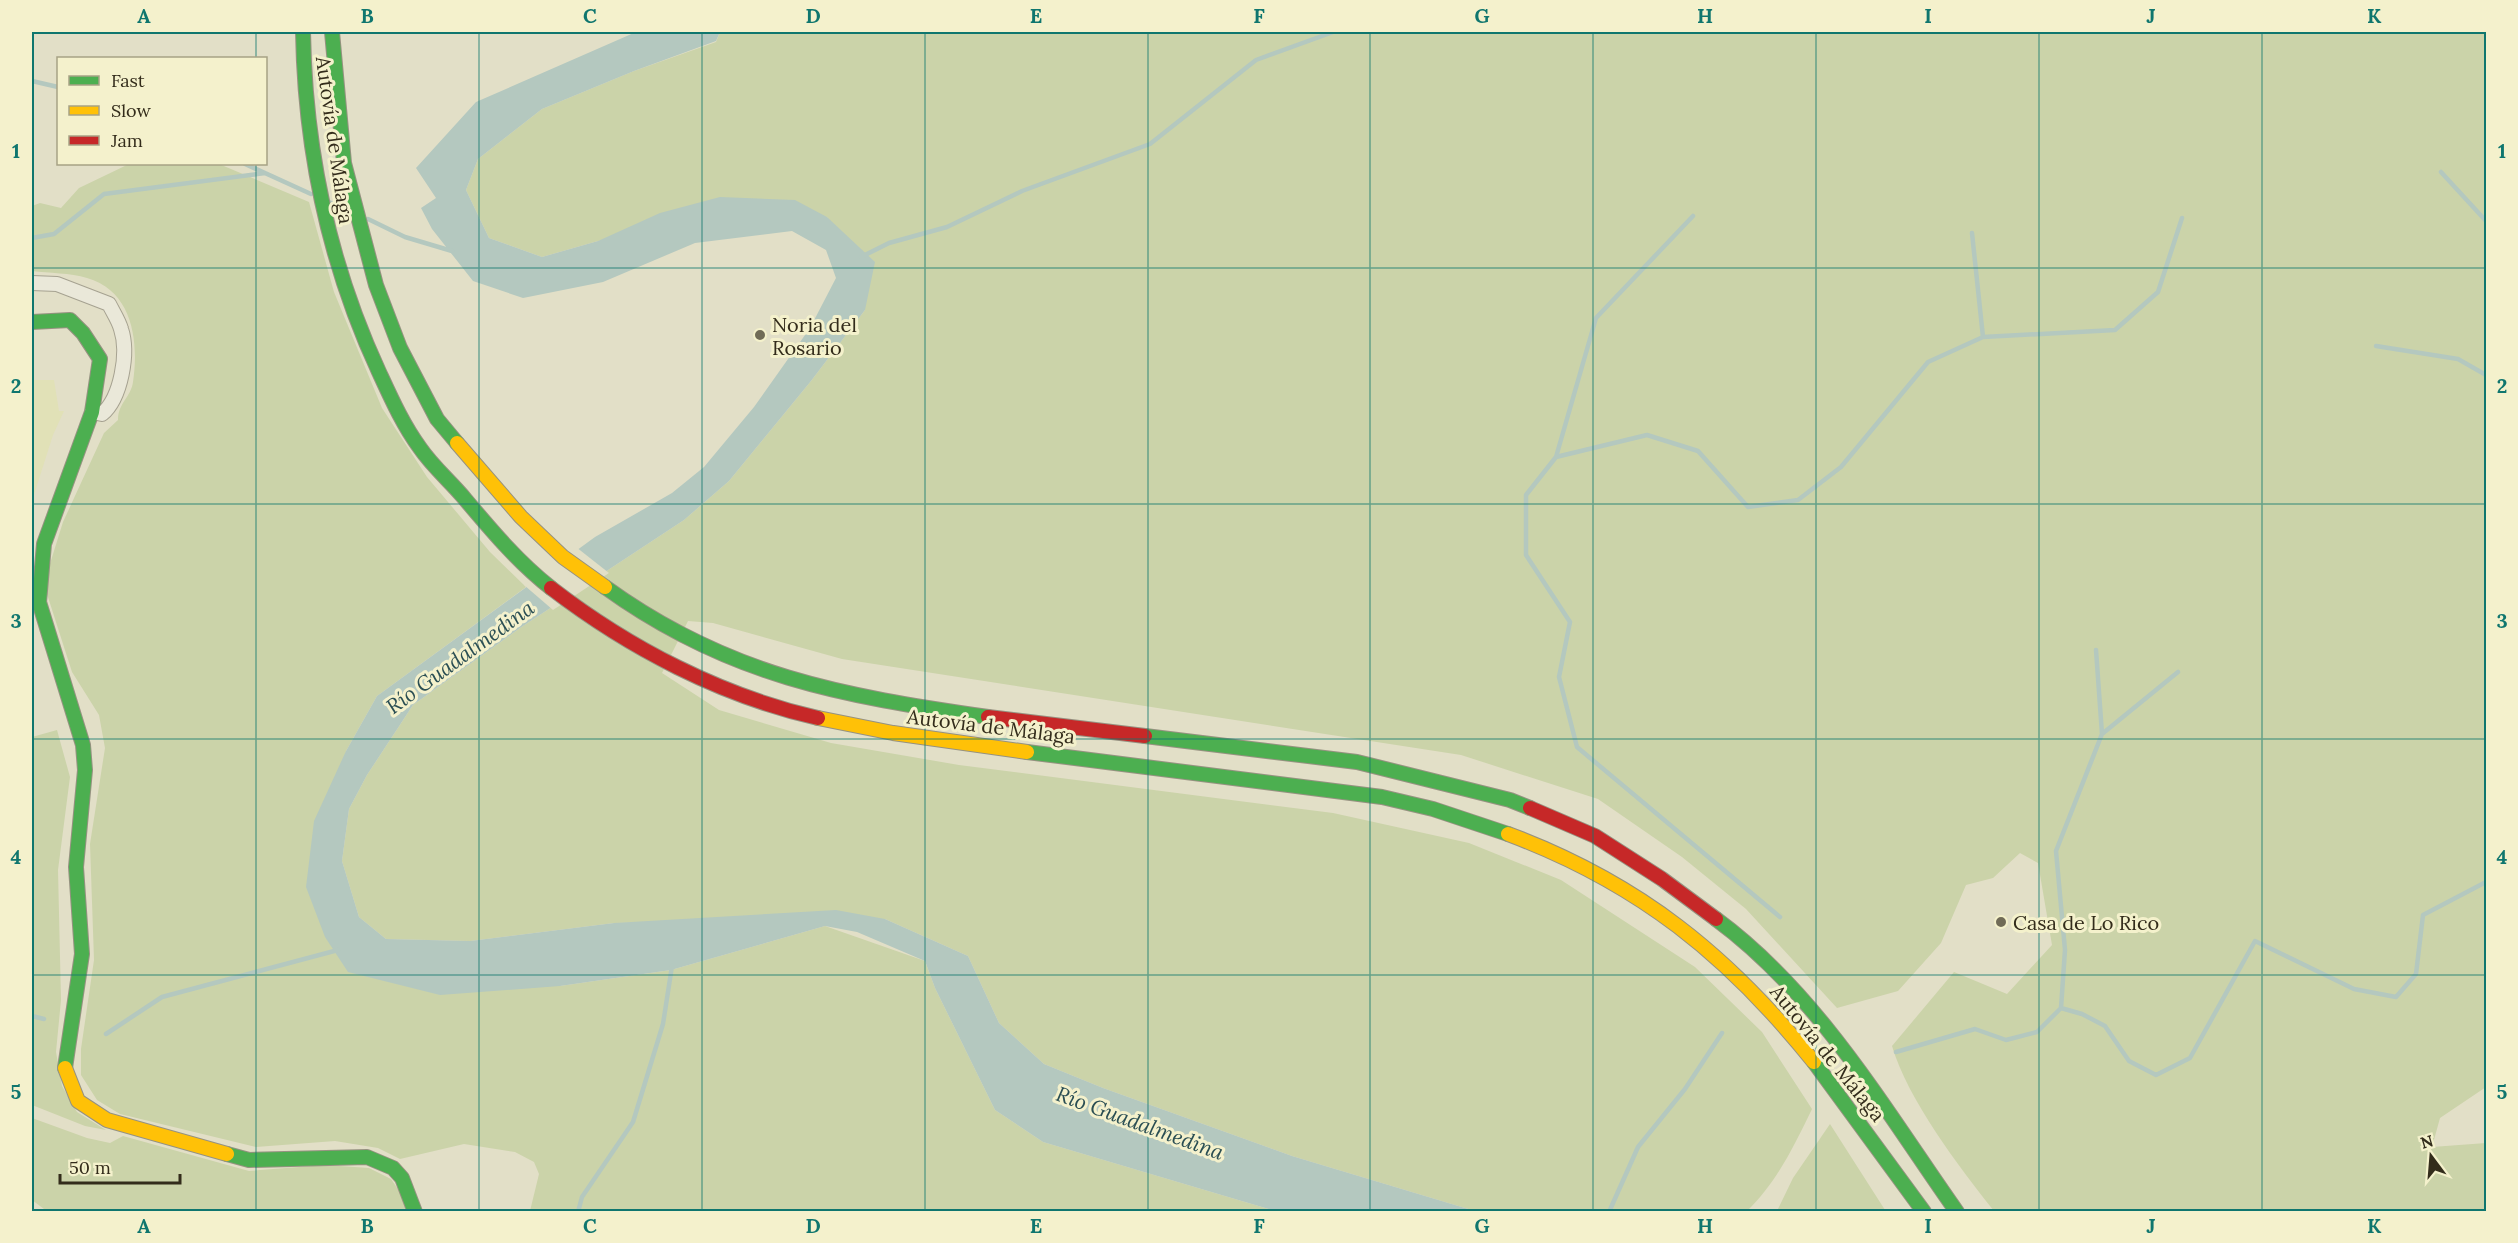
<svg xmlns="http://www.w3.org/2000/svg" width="2518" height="1243" font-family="Lora,serif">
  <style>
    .farmland { fill: #e1e1b7 }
    .green { fill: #cbd3a9 }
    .water { fill: #b4c8bf }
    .pier { fill: #e2dfc7 }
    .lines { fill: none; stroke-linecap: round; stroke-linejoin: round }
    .stream { stroke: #b4c8bf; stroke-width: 4.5 }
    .street-casing { stroke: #a6a291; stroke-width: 16 }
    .fast-casing { stroke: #969281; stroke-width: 16 }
    .slow-casing { stroke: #969281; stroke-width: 16 }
    .jam-casing { stroke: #969281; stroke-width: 16 }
    .street { stroke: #eae8d9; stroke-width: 14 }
    .fast { stroke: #4caf50; stroke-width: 14 }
    .slow { stroke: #ffc107; stroke-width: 14 }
    .jam { stroke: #c62828; stroke-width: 14 }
    .grid { fill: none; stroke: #0f766e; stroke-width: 1.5; stroke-opacity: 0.55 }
    .poi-dot { fill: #706b57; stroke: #f4f1cc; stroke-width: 2 }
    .labels { text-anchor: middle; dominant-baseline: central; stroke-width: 6; stroke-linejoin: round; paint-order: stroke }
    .street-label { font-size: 20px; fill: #332c1b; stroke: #f4f1cc }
    .poi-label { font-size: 20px; fill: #332c1b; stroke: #f4f1cc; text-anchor: start }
    .water-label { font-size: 21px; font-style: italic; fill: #2a4e53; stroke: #f4f1cc }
    .neatline { fill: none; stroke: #0f766e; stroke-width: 2 }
    .grid-label { font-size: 20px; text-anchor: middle; font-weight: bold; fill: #0f766e }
  </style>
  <rect width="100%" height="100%" fill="#e2dfc7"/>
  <path class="farmland" d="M32,380H54L59,411H64L53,435L32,501Z"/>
  <path class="green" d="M720,32H2486V1087L2440,1118L2432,1147L2486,1143V1211H1994C1959,1167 1908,1100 1892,1046L1954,972L2007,994L2052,945L2038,863L2020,853L1993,878L1966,885L1941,943L1898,991L1837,1008L1746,909L1682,857L1598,799L1461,755L842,659L713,623L688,621L662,673L719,710L831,743L959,765L1333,813L1469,843L1561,880L1695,967L1762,1032L1812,1109C1794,1146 1777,1182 1747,1211H1475L1292,1156L1103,1088L1044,1064L999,1023L968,956L885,919L614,923L470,941L386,939L359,917L342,861L349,809L367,775L413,705L520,628L684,520L729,481L811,381L865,310L827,217L598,241L542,257L489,238L466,190L478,159L542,109L634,71L716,42Z
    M129,164H219L309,202L334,292L382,408L427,477L490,552L526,587L377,696L346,751L325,937L560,986L671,970L825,926L925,961L935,988L995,1110L1043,1142L1275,1211H530L539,1174L534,1162L515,1152L464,1144L400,1159L378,1148L335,1141L256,1147L120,1114L97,1100L81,1075V1049L94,960L90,844L105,748L99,715L72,672L47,594L49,567L63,522L104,433L118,420C118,403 131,397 133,382C139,342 133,291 87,278C70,273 49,273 32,271V206L40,203L61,208L79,188Z
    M57,730L70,777L58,870L61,1000L56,1052L62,1086L77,1112L106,1130L85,1126L32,1105V737Z
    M32,1118L87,1138L110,1143L123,1136L249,1171L325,1165L369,1168L391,1179L402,1195L407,1211L48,1212L32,1200Z
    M1830,1124L1885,1210L1886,1211H1777L1793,1178Z"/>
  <path class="water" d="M636,32H720L716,41L634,71L542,109L478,159L466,190L489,238L542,257L598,241L660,213L720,197L795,200L827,217L875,262L865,310L811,381L729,481L684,520L520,628L413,705L367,775L349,809L342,861L359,917L386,939L470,941L614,923L836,910L885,919L968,956L999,1023L1044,1064L1103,1088L1292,1156L1475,1211H1275L1043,1142L995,1110L935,988L925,961L857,932L825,926L671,970L560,986L440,995L348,972L325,937L306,887L314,821L346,751L377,696L595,537L672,493L704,467L754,407L810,328L836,278L826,250L792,231L695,243L603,282L523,298L473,281L432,229L421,208L436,198L416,168L476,102Z"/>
  <path class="pier" d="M576,547L609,573L553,610L524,585Z"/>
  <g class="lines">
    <path class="stream" d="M32,81L58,87
      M245,164L311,194
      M2441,172L2486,221
      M329,202L349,211
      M368,219L405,237L452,251
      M1972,233L1983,337
      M32,238L54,234L104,194L265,173
      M861,257L889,243L947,227L1022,191L1150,144L1256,60L1333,32
      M2376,346L2458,359L2486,375
      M1556,457L1596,318L1693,216
      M2102,734L2178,672
      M1780,917L1577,747L1559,677L1570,622L1526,555V495L1556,457L1647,435L1698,451L1748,507L1798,500L1841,467L1928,362L1983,337L2115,330L2158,292L2182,218
      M2061,1008L2065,950L2056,851L2102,734L2096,650
      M32,1016L44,1019
      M106,1034L162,997L338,950
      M1896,1052L1975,1029L2006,1040L2037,1032L2061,1008L2082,1014L2105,1026L2129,1061L2156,1075L2190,1058L2255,941L2354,989L2396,997L2416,974L2423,915L2486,882
      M578,1212L582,1197L633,1122L663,1024L672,966
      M1609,1212L1638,1147L1685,1089L1722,1033"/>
    <defs>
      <path id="street" d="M32,283L57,284L109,304C113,312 119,321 121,329C129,353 121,398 102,414L92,412"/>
      <path id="fast" d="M303,32C305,150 329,264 379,372C391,398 403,425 420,448C433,467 451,482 465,499C492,531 518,562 551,588
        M332,32L344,163L376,285L400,348L437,419L457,443
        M32,322L70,320L83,333L100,359L92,412L44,544L39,602L83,745L85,770L76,867L82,954L65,1068
        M605,587C728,676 842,696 988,717
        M1145,736L1357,762L1510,800L1530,808
        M1027,752L1382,797L1433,809L1508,834
        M1716,919C1818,994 1885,1110 1957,1212
        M1814,1062L1924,1212
        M227,1154L249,1160L367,1157L393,1168L402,1178L415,1212"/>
      <path id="slow" d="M457,443L521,517L563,557L605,587
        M818,718L893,733L1027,752
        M1508,834C1639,883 1728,955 1814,1062
        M65,1068L78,1101L107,1120L227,1154"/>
      <path id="jam" d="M551,588C629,648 721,696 818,718
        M988,717L1145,736
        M1530,808L1595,836L1662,879L1716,919"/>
    </defs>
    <use href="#street" class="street-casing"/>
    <use href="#fast" class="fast-casing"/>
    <use href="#slow" class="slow-casing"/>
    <use href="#jam" class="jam-casing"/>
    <use href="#street" class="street"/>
    <use href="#fast" class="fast"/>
    <use href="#slow" class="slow"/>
    <use href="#jam" class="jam"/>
  </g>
  <path class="grid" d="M256,32V58M479,32V1212M702,32V1212M925,32V1212M1148,32V1212M1370,32V1212M1593,32V1212M1816,32V1212M2039,32V1212M2262,32V1212M256,164V1212M32,268H2486M32,504H2486M32,739H2486M32,975H2486"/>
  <g class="poi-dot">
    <circle cx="760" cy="335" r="6"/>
    <circle cx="2001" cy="922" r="6"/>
  </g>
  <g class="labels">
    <g class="street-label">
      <text transform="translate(335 140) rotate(82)">Autovía de Málaga</text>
      <text transform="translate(991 726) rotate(7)">Autovía de Málaga</text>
      <text transform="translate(1828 1053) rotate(51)">Autovía de Málaga</text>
    </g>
    <g class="poi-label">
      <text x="772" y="324">Noria del<tspan x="772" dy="23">Rosario</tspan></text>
      <text x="2013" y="922">Casa de Lo Rico</text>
    </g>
    <g class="water-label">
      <text transform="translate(460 657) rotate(-36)">Río Guadalmedina</text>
      <text transform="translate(1140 1123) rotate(20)">Río Guadalmedina</text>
    </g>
  </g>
  <rect width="2518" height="1243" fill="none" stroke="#f4f1cc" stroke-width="66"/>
  <rect x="57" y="57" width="210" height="108" fill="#f4f1cc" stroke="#a7a285" stroke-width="1.5"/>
  <rect x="69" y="76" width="30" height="9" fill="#4caf50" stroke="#a7a285" stroke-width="1.5"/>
  <text x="111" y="87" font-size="18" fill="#332c1b">Fast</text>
  <rect x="69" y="106" width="30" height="9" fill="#ffc107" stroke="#a7a285" stroke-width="1.5"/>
  <text x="111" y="117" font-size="18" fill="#332c1b">Slow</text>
  <rect x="69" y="136" width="30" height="9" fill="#c62828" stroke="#a7a285" stroke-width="1.5"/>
  <text x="111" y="147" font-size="18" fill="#332c1b">Jam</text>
  <g transform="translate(2431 1156) rotate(344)" stroke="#f4f1cc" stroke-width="4.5" paint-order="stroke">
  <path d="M0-4.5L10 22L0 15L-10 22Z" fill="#332c1b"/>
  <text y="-9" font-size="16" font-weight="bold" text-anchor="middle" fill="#332c1b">N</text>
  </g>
  <path d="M60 1174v9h120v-9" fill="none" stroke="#332c1b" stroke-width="3"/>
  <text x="69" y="1174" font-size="18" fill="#332c1b" stroke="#f4f1cc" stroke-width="4.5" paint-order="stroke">50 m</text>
  <rect x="33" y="33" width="2452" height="1177" class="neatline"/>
  <g class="grid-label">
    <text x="144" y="23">A</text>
    <text x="367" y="23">B</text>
    <text x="590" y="23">C</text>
    <text x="813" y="23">D</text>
    <text x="1036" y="23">E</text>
    <text x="1259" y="23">F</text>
    <text x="1482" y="23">G</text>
    <text x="1705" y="23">H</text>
    <text x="1928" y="23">I</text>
    <text x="2151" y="23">J</text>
    <text x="2374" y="23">K</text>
    <text x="16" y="158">1</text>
    <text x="2502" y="158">1</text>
    <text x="16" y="393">2</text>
    <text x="2502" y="393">2</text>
    <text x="16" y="628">3</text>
    <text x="2502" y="628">3</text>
    <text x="16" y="864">4</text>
    <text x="2502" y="864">4</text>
    <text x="16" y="1099">5</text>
    <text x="2502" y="1099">5</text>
    <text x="144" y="1233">A</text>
    <text x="367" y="1233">B</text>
    <text x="590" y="1233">C</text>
    <text x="813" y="1233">D</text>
    <text x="1036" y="1233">E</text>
    <text x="1259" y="1233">F</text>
    <text x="1482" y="1233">G</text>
    <text x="1705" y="1233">H</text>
    <text x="1928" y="1233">I</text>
    <text x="2151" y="1233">J</text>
    <text x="2374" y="1233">K</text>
  </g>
</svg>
